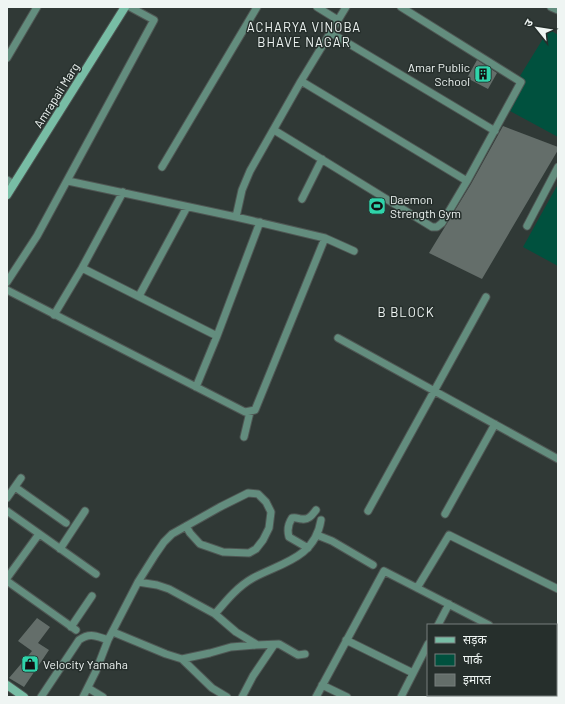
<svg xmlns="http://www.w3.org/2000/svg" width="565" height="704" font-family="Barlow,'Noto Sans Devanagari',sans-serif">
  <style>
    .green { fill: #00513e }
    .building { fill: #646e6a }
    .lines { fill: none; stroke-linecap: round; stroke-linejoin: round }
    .street-casing { stroke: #4f5754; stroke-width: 9 }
    .secondary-casing { stroke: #4f5754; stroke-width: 10 }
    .street { stroke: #638d7e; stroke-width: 7 }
    .secondary { stroke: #78bda5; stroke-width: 8 }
    .labels { text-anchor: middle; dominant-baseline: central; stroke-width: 3; stroke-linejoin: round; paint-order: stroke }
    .poi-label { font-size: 12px; fill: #eff5f3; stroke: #262f2c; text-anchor: start }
    .street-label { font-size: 12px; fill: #eff5f3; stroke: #262f2c }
    .neighbourhood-label { font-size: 13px; letter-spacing: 1px; fill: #eff5f3; stroke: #262f2c }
  </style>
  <rect width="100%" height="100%" fill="#303936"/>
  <path class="green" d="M549,29L558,35V137L510,111L525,82L520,76Z
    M558,184V266L523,247Z"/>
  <path class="building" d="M477,60L497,73L488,89L467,78Z
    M503,126L558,147V150L482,279L429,253L471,184Z
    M37,618L50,627L38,643L49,650L24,687L9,678L32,651L18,641Z"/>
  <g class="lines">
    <defs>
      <path id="street" d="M317,7L338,20
        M551,7L558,10
        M331,33L495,131
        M7,58L37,7
        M301,81L467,181
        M274,130L432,227H437L442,223L467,181L521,82L401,7
        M162,167L257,7
        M7,180L14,184
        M302,199L322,159
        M236,217L242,190L250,171L301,81L346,7
        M527,226L558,167
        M325,238L354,251
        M82,268L217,336
        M7,282L37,236L154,20L130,7
        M7,290L245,412L255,410L325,238L236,217L68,181
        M139,296L187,207
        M54,315L82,268L123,192
        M338,338L558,459
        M196,387L217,336L260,222
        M244,437L250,412
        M15,487L66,523
        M7,498L21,478
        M7,511L96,574
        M368,511L486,297
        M445,514L495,424
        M317,535L332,541L373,565
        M308,548L289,537C287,530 288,524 292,518C297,517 298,519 302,519C309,520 312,515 316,510
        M60,549L85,511
        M7,578L39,534
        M7,581L76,630
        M138,582L155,555L164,542L172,534L220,507L248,493L258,494L266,502L271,512L269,528L263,540L256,549L249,553L223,552L200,544L190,533L186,526
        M417,588L449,535L558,589
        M215,614L236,632L256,644
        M438,625L449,604
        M71,627L92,596
        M113,632L166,654L182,659L212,688L227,697
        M346,640L413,673
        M182,659L210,653L231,647L256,645L279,644L298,655L305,654
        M556,660L558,661
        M322,685L347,697
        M88,688L103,697
        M41,697L79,640C90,632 96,636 108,640
        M83,697L96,671L108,640L138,582L157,585L169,589L215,614C226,601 237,587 253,578C281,563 315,558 321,520
        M242,697L253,676L274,645
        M316,697L384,571L489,625
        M401,697L428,644
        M469,697L470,695"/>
      <path id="secondary" d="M7,195L125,7
        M7,685L24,697
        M556,691L558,687"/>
    </defs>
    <use href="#street" class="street-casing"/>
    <use href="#secondary" class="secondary-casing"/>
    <use href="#street" class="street"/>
    <use href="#secondary" class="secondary"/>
  </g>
  <defs>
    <symbol id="building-square" viewBox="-11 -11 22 22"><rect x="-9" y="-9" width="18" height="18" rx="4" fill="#2fd4aa" stroke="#262f2c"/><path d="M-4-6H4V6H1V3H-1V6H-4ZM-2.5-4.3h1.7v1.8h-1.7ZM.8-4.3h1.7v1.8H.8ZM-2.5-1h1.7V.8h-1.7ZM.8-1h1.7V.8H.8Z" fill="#111"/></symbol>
    <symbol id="stadium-square" viewBox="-11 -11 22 22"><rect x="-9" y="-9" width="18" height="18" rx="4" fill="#2fd4aa" stroke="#262f2c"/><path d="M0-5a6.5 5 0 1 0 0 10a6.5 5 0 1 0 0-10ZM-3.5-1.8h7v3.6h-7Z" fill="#111"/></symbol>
    <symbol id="shop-square" viewBox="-11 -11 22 22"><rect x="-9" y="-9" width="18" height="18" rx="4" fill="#2fd4aa" stroke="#262f2c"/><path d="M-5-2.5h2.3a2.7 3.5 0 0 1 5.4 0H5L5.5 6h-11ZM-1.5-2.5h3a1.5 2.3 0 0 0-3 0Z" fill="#111"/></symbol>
  </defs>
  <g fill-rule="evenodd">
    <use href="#building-square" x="473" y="64" width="20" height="20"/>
    <use href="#stadium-square" x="367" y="196" width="20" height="20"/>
    <use href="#shop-square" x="20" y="654" width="20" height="20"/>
  </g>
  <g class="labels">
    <g class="poi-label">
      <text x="470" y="67" text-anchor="end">Amar Public<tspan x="470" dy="14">School</tspan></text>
      <text x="390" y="199">Daemon<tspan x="390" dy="14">Strength Gym</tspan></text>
      <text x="43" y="664">Velocity Yamaha</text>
    </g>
    <g class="street-label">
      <text transform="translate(56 95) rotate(-58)">Amrapali Marg</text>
    </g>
    <g class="neighbourhood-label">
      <text x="304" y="27">ACHARYA VINOBA<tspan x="304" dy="15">BHAVE NAGAR</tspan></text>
      <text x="406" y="312">B BLOCK</text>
    </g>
  </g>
  <rect width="565" height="704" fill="none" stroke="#eff5f3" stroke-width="16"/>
  <rect x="427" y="624" width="130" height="72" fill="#262f2c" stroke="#767e7c"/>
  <rect x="435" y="637" width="20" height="6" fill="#78bda5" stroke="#767e7c"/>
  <text x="463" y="644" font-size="12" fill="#eff5f3">सड़क</text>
  <rect x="435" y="654" width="20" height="12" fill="#00513e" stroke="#767e7c"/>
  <text x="463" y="664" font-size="12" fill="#eff5f3">पार्क</text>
  <rect x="435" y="674" width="20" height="12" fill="#646e6a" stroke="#767e7c"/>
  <text x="463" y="684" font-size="12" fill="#eff5f3">इमारत</text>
  <g transform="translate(537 28) rotate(300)" stroke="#262f2c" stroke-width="3" paint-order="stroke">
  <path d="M0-3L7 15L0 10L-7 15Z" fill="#eff5f3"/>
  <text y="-6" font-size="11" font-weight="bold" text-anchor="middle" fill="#eff5f3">उ</text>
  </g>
</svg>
